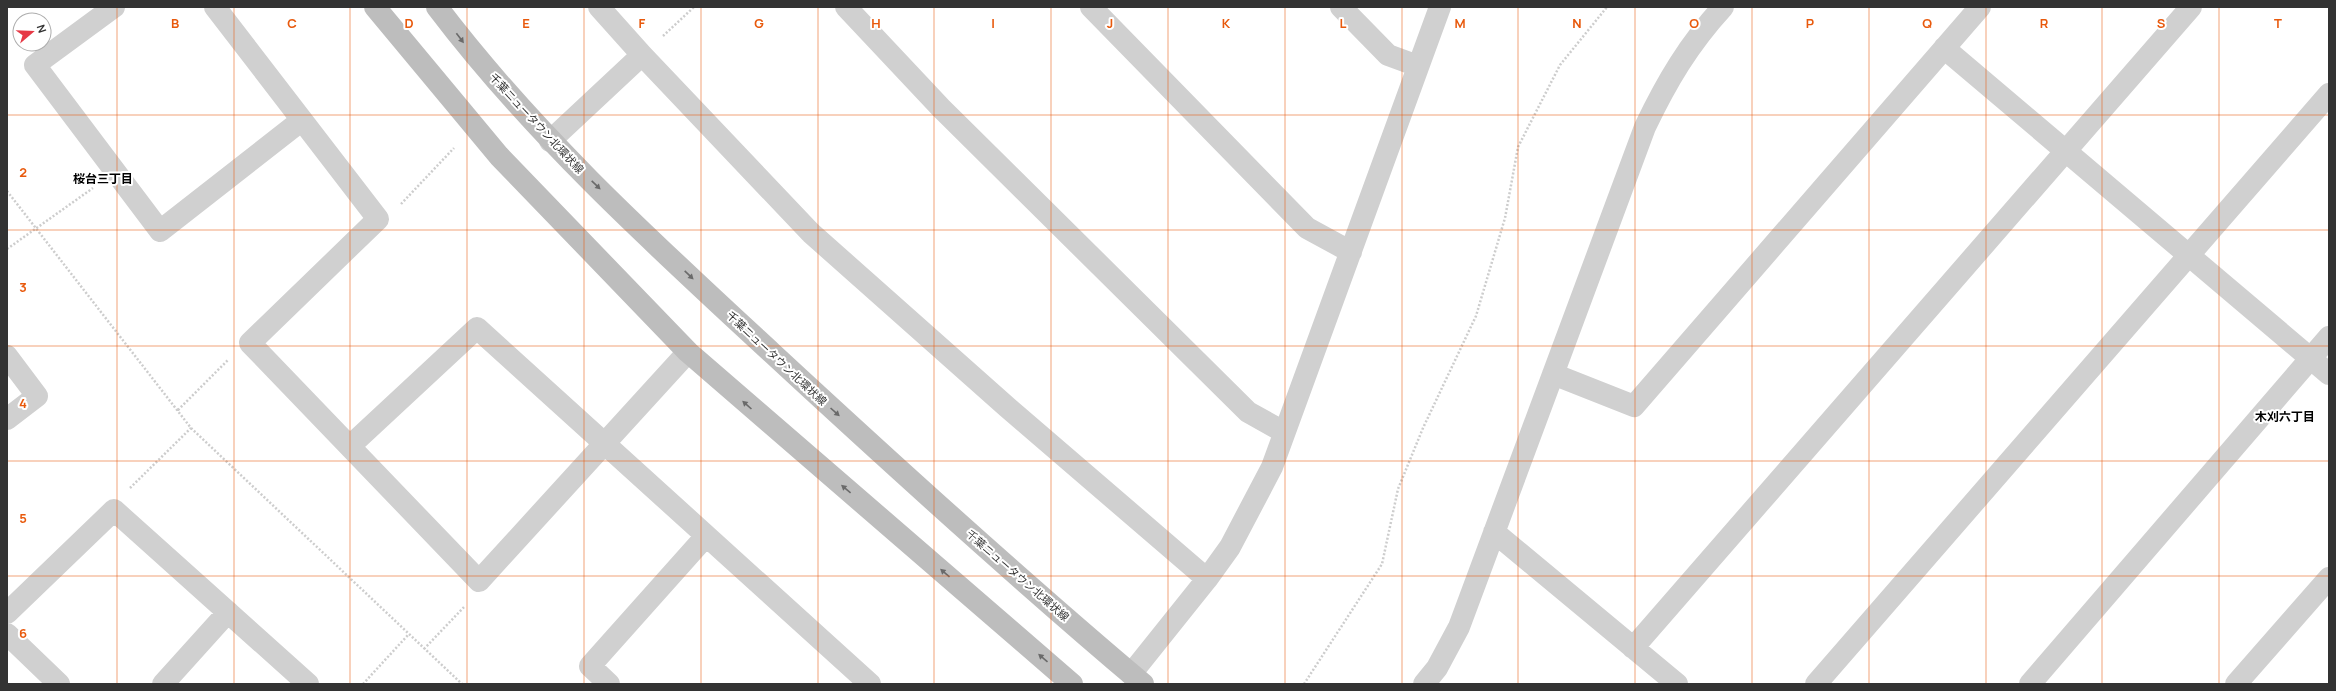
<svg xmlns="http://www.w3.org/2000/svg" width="2336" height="691" font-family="Manrope,'Noto Sans JP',sans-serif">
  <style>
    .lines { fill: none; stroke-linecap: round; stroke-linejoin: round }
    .path { stroke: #cdcdcd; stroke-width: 2.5; stroke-dasharray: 2 2; stroke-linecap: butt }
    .street { stroke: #d0d0d0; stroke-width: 22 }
    .secondary { stroke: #bdbdbd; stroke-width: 22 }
    .oneway { fill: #6a6a6a }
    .grid { fill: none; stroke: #e8590c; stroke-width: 1; stroke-opacity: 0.55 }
    .labels { text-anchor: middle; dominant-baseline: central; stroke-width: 4; stroke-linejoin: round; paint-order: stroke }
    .street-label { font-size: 11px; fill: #333; stroke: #fff }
    .neighbourhood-label { font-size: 12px; font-weight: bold; fill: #000; stroke: #fff }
    .grid-label { font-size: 13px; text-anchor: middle; font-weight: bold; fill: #e8590c; stroke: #fff; stroke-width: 4; stroke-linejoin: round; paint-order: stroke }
  </style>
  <rect width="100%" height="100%" fill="#fff"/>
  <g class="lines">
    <path class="path" d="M663,36L694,7
      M7,191L191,428L462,684
      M401,204L454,148
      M7,249L93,188
      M178,410L228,360
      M130,488L191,428
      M424,649L465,606
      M363,684L408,635
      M1304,684L1382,564L1398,489L1423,428L1476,316L1505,218L1518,147L1560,65L1607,7"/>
    <path class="street" d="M114,7L35,65L160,231L302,120
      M215,7L378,219L250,343L479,581L688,352
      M599,7L642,55L811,233L1007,407L1207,579
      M846,7L941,108L1248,412L1284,432
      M1091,7L1307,228L1351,252
      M1341,7L1388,55L1418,66
      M1944,48L2329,374
      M550,141L642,55
      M7,356L37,396L7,419
      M1553,374L1634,406L1980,7
      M350,446L477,328L870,684
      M1494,532L1677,684
      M7,613L114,510L308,684
      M7,634L59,684
      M1633,648L2191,7
      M1131,674L1207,579L1230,547L1272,467L1440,7
      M163,684L228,612
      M609,684L590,666L706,536
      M1424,684L1437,668L1459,627L1645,127C1667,81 1689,44 1723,7
      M1816,684L2329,94
      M2030,684L2329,337
      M2236,684L2329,578"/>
    <path class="secondary" d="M375,7L499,156L688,352L1072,684
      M437,7C534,135 654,244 772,353C893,465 1016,577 1143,684"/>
  </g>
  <defs><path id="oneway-solid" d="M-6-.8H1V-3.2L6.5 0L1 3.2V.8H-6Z"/></defs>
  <g class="oneway">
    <use href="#oneway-solid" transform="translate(460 38) rotate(53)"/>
    <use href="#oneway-solid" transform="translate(596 185) rotate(44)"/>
    <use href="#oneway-solid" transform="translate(689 275) rotate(44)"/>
    <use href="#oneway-solid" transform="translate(747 405) rotate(-138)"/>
    <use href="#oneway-solid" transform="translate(835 412) rotate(42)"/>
    <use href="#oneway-solid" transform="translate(846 489) rotate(-140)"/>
    <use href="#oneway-solid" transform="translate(945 573) rotate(-139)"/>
    <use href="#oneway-solid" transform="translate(1043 658) rotate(-139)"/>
  </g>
  <path class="grid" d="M117,7V684M234,7V684M350,7V684M467,7V684M584,7V684M701,7V684M818,7V684M934,7V684M1051,7V684M1168,7V684M1285,7V684M1402,7V684M1518,7V684M1635,7V684M1752,7V684M1869,7V684M1986,7V684M2102,7V684M2219,7V684M7,115H2329M7,230H2329M7,346H2329M7,461H2329M7,576H2329"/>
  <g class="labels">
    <g class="street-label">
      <text transform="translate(537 123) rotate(47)">千葉ニュータウン北環状線</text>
      <text transform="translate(777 358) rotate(43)">千葉ニュータウン北環状線</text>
      <text transform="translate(1018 575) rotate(41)">千葉ニュータウン北環状線</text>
    </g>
    <g class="neighbourhood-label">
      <text x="103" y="178">桜台三丁目</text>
      <text x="2285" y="416">木刈六丁目</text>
    </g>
  </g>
  <g class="grid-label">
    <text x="175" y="28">B</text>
    <text x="292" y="28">C</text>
    <text x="409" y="28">D</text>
    <text x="526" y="28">E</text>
    <text x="642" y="28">F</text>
    <text x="759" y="28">G</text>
    <text x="876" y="28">H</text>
    <text x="993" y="28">I</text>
    <text x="1110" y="28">J</text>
    <text x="1226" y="28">K</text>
    <text x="1343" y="28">L</text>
    <text x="1460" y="28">M</text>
    <text x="1577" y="28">N</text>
    <text x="1694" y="28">O</text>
    <text x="1810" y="28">P</text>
    <text x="1927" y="28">Q</text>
    <text x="2044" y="28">R</text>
    <text x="2161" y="28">S</text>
    <text x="2278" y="28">T</text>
    <text x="23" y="177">2</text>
    <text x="23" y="292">3</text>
    <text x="23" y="408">4</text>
    <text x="23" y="523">5</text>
    <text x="23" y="638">6</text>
  </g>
  <rect width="2336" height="691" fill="none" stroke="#333333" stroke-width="16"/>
  <g transform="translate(32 32) rotate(71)"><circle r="19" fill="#ffffff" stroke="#adadad"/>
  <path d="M0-3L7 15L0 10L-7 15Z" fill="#e63946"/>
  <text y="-6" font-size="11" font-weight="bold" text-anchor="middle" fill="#333333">N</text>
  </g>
</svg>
